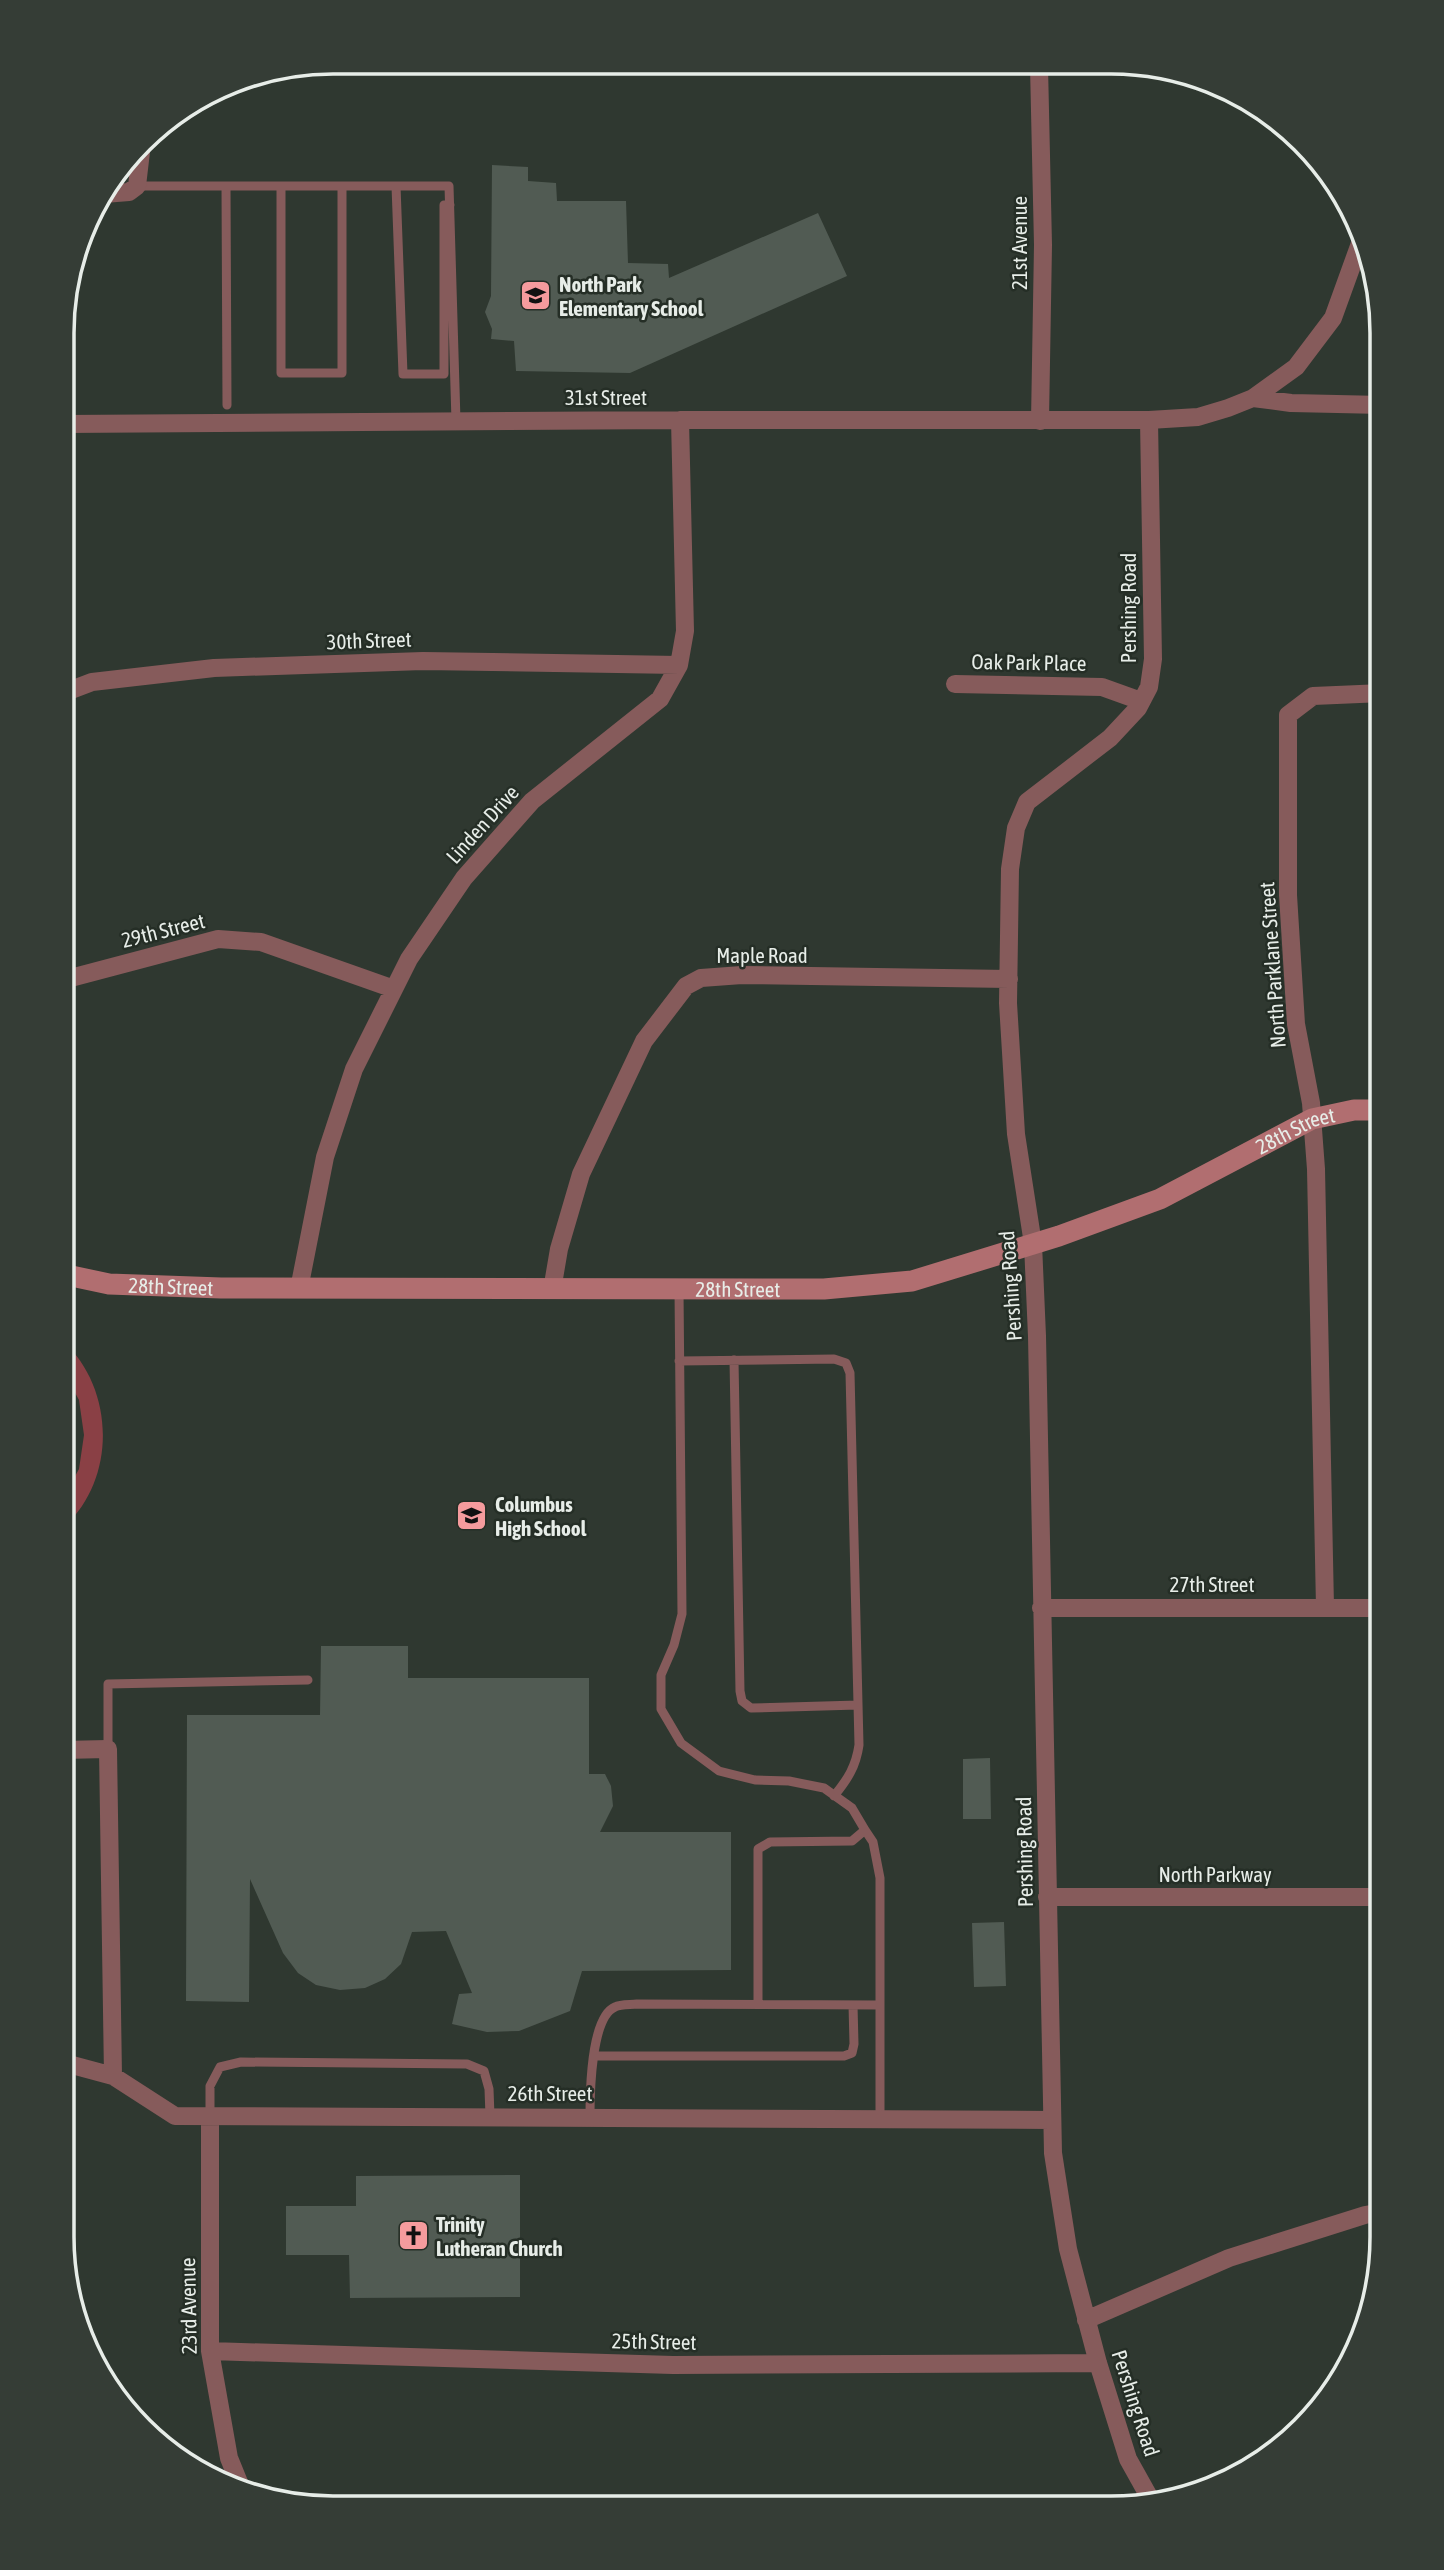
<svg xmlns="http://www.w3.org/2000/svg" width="1444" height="2570" font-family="'Asap Condensed',sans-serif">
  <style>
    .green { fill: #8a4045 }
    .building { fill: #515b53 }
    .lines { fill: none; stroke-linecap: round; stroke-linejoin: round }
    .lane { stroke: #865b5b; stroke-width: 9 }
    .street { stroke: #865b5b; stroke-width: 18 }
    .secondary { stroke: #b16e70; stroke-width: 21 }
    .labels { text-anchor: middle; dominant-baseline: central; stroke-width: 5; stroke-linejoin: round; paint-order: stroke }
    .street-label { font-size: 21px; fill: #e7ede8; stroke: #252e26 }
    .poi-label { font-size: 21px; font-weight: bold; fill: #e7ede8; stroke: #252e26; text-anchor: start }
    .rim { fill: none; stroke: #e7ede8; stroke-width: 3.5 }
  </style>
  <rect width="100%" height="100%" fill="#2f3830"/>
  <path class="green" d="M62,1340C116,1389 117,1481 62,1529V1500L79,1469L84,1435L79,1400L62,1369Z"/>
  <path class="building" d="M492,165L528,167V181L556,183L557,201H626L628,263L668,264L669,278L818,213L847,276L630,373L516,371L514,341L491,339L492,329L485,312L491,296Z
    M321,1646H408V1678H589V1774H605L611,1786L613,1806L600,1832H731V1970L582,1971L570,2011L519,2031L487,2032L452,2024L459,1994L472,1993L446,1931L412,1932L401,1964L385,1979L365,1988L340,1990L316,1985L298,1973L283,1953L250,1879L249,2002L186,2001L187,1715H320Z
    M990,1758L991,1819H963V1759Z
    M1004,1922L1006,1986L974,1987L972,1923Z
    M520,2175V2297L350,2298L349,2255H286V2206H356V2176Z"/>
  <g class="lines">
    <path class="lane" d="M137,186H449L456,421
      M226,186L227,405
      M281,186V373H342V186
      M396,186L403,374H444V205H450
      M679,1290L682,1614L674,1645L661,1675V1709L681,1743L719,1771L755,1780L789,1781L824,1788L852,1808L865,1830L873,1842L880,1878V2119
      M734,1360L740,1691L742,1701L751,1708L858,1705
      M679,1361L834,1359L846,1363L850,1373L859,1745C856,1766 848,1779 834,1796
      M108,1749V1684L308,1680
      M758,2004V1849L770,1842L852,1841L865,1830
      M595,2056H844L852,2053L854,2044L853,2005
      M590,2116C590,2093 591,2017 615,2007C621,2004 631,2005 637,2004L880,2005
      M210,2117V2086L220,2067L241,2062L467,2064L484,2071L489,2089L490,2116"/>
    <path class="street" d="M1039,66L1043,245L1040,421
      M104,194L129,192L137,186L142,143
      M1253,398L1291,403L1383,405
      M63,424L680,420H1149
      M955,684L1102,687L1141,701
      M63,693L92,682L214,668L423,661L679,665
      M63,980L218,939L261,942L394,989
      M299,1289L325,1157L354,1069L409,959L464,878L532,801L660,699L679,665L685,631L680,420
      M552,1290L559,1249L581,1174L644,1041L686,986L701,978L742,975L1009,979
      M1325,1607L1316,1169L1311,1103L1296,1024L1288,895V715L1313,696L1383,693
      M1041,1608H1382
      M62,1750L108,1749L113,2076
      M1047,1897H1382
      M61,2062L113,2076L175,2116L1052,2120
      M210,2117V2351L229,2458L242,2490
      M1086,2320L1229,2258L1365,2215L1382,2212
      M210,2351L673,2365L1098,2363
      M1152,2502L1128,2459L1098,2363L1068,2249L1053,2153L1037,1336L1033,1244L1016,1134L1008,1003L1010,869L1016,828L1027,802L1110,738L1138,708L1149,687L1153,659L1149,420L1198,417L1228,408L1253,398L1296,367L1333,318L1363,235"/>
    <path class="secondary" id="s1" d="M62,1274L109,1284L221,1288L824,1289L912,1281L1059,1236L1160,1199L1312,1119L1354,1110H1383"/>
  </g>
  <defs>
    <symbol id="school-square" viewBox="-11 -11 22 22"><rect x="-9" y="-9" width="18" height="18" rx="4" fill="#f59b9d" stroke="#252e26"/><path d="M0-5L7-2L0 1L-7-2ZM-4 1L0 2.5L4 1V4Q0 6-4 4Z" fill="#111"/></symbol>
    <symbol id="church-square" viewBox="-11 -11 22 22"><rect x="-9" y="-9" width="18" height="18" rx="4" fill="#f59b9d" stroke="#252e26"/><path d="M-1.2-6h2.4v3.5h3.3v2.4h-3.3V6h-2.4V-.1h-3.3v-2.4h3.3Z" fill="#111"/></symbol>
  </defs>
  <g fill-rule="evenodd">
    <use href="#school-square" x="518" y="278" width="35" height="35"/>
    <use href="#school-square" x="454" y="1498" width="35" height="35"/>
    <use href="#church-square" x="396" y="2218" width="35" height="35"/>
  </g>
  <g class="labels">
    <g class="street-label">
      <text transform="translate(1019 243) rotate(-90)">21st Avenue</text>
      <text x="606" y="397">31st Street</text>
      <text transform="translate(1128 608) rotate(-90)">Pershing Road</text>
      <text transform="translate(369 640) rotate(-2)">30th Street</text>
      <text transform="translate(1029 662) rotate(1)">Oak Park Place</text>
      <text transform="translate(482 824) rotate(-48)">Linden Drive</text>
      <text transform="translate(163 930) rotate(-14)">29th Street</text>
      <text x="762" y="955">Maple Road</text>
      <text transform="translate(1272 965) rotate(-94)">North Parklane Street</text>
      <text stroke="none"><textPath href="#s1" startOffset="1265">28th Street</textPath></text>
      <text stroke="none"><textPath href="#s1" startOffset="110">28th Street</textPath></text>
      <text transform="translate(1010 1286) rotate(-94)">Pershing Road</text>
      <text stroke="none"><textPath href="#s1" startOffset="677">28th Street</textPath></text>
      <text x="1212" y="1584">27th Street</text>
      <text transform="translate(1024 1852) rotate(-91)">Pershing Road</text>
      <text x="1215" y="1874">North Parkway</text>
      <text x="550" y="2093">26th Street</text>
      <text transform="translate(188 2306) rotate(-91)">23rd Avenue</text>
      <text transform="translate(654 2341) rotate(1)">25th Street</text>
      <text transform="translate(1136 2403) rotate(72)">Pershing Road</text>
    </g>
    <g class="poi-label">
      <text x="559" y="284">North Park<tspan x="559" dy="24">Elementary School</tspan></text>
      <text x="495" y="1504">Columbus<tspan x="495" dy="24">High School</tspan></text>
      <text x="436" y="2224">Trinity<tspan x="436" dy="24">Lutheran Church</tspan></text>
    </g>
  </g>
  <path d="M0 0H1444V2570H0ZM333 74H1111A259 259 0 0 1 1370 333V2237A259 259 0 0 1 1111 2496H333A259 259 0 0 1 74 2237V333A259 259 0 0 1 333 74Z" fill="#353d36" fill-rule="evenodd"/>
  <path class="rim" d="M333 74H1111A259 259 0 0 1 1370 333V2237A259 259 0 0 1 1111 2496H333A259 259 0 0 1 74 2237V333A259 259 0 0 1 333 74Z"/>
</svg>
